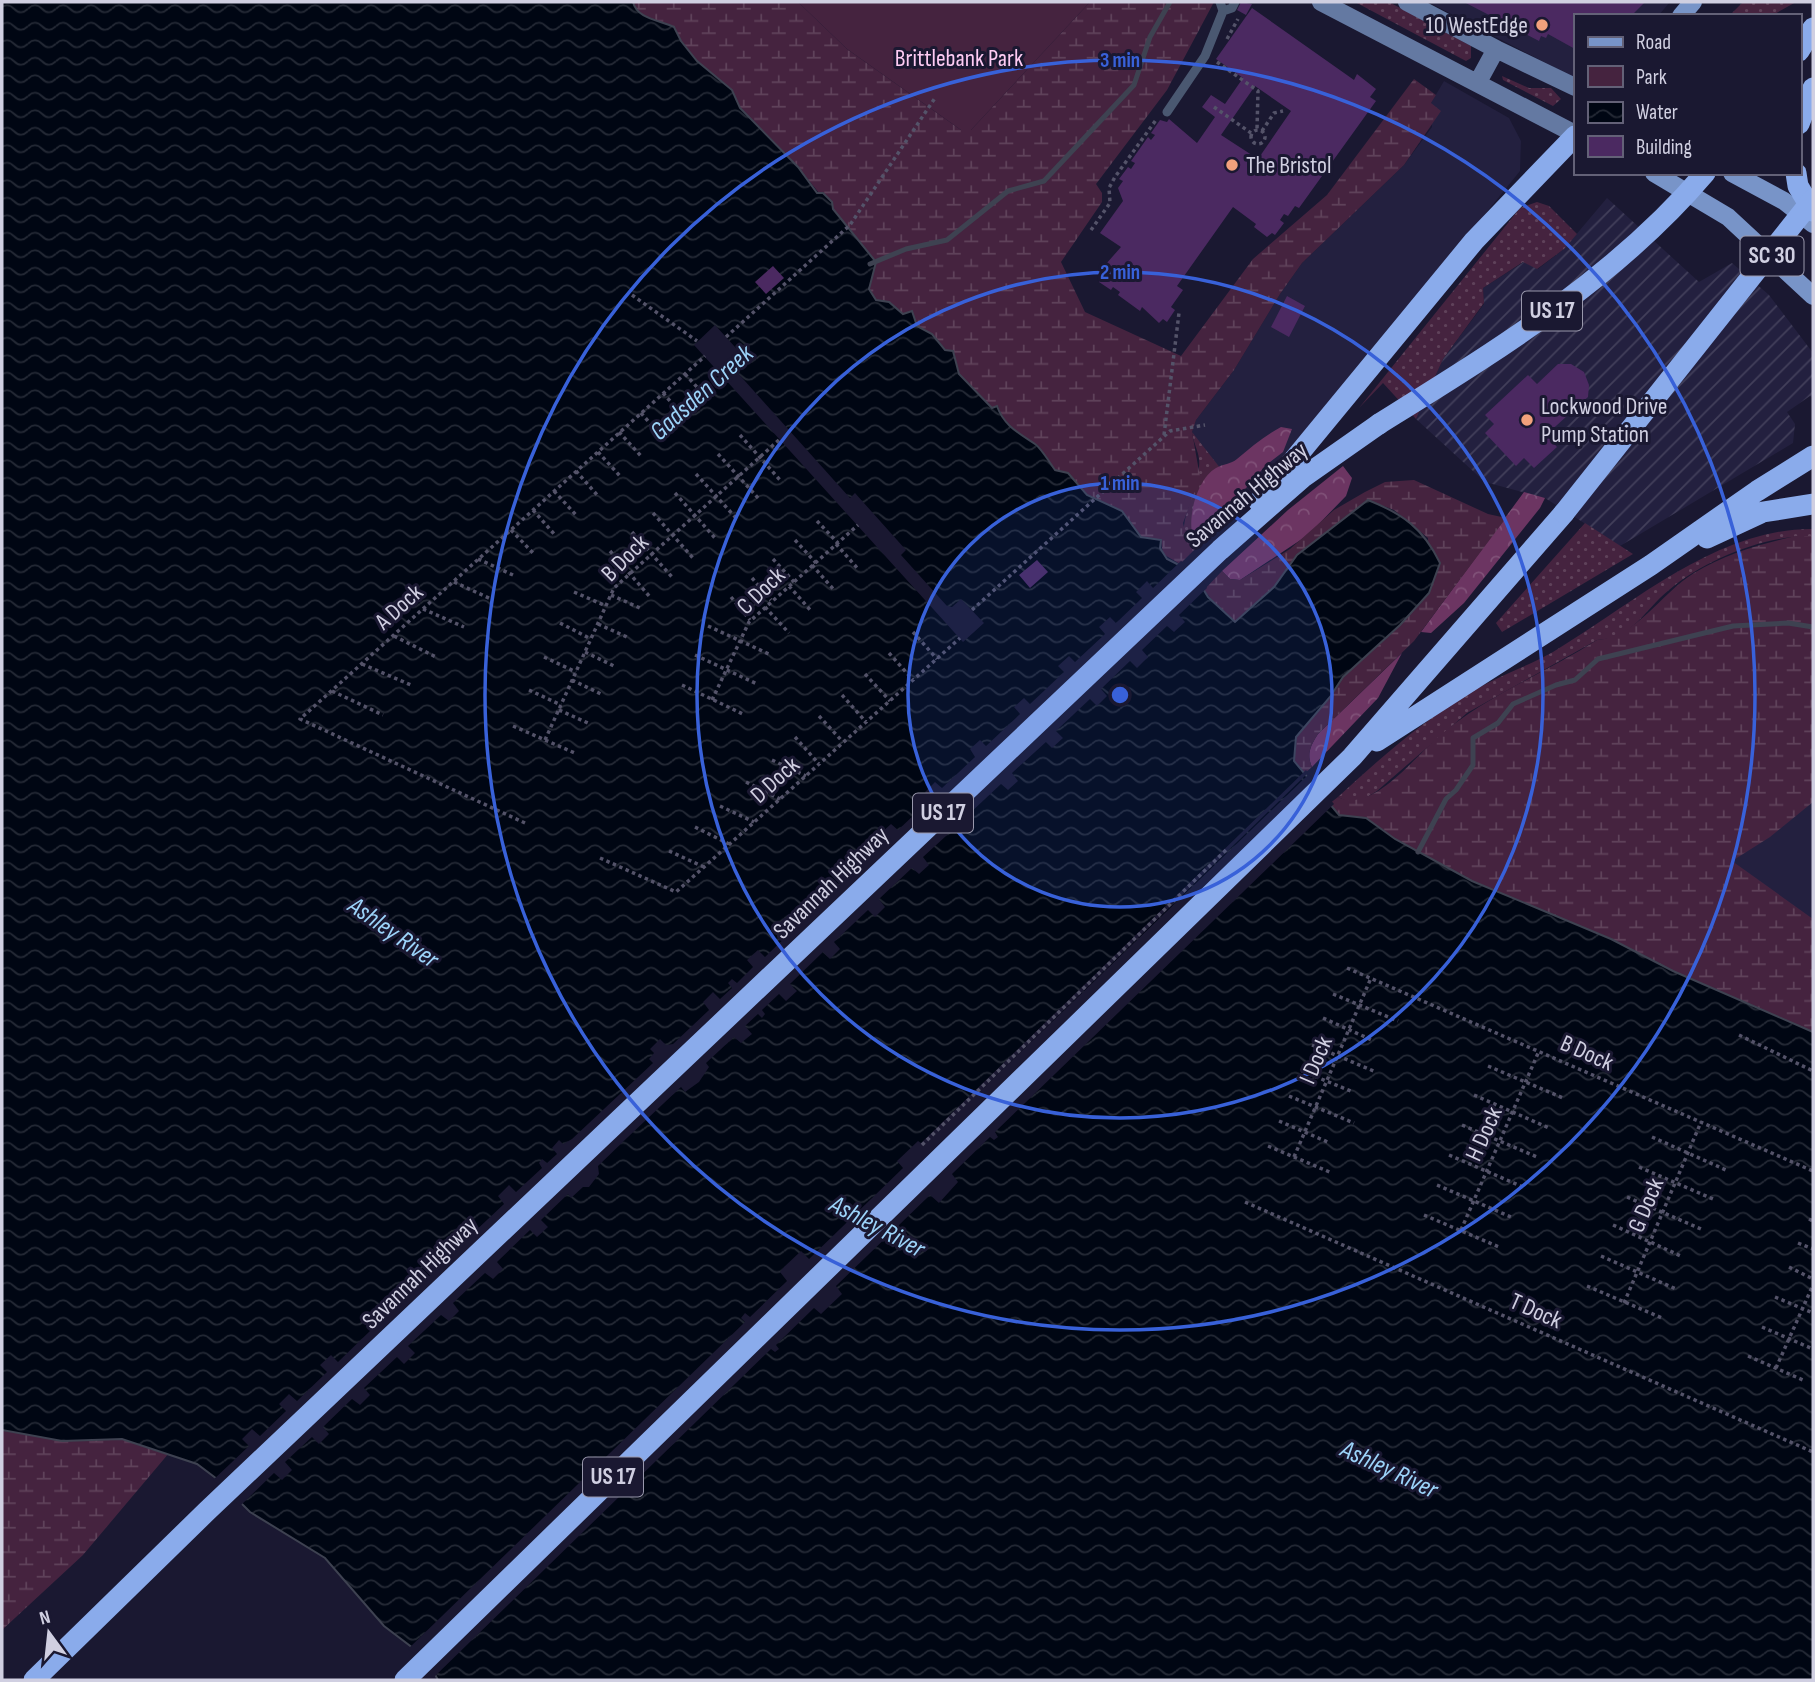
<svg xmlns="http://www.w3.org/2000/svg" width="1815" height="1682" font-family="'Sofia Sans Condensed',sans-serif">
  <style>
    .built { fill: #23203f }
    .industrial { fill: url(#industrial-furrows) }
    .grass { fill: url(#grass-dots) }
    .forest { fill: url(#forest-crowns) }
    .wetland { fill: url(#wetland-marsh) }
    .park { fill: #45233f }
    .water { fill: url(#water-waves); stroke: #3e4251; stroke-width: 2 }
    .pier { fill: #1a1831 }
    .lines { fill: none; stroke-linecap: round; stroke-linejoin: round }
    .stream { stroke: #3e4251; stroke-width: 5 }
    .building { fill: #4b2961; fill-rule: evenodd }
    .path { stroke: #545369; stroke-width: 3.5; stroke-dasharray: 3.5 3.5; stroke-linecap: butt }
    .lane { stroke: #4a5871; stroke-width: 9 }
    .secondary { stroke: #6479a2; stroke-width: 18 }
    .primary { stroke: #7894c8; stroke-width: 18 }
    .highway { stroke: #8aabeb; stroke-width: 21 }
    .highway-bridge { stroke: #8aabeb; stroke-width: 21 }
    .ring { fill: none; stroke: #3861d9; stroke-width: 3.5 }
    .poi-dot { fill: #f1a17c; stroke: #1a1831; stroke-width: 2.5 }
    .labels { text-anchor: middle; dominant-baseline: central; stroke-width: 6; stroke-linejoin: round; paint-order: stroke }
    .shield { fill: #1a1831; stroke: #9998ac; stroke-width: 2 }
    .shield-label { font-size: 23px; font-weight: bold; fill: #d0cfe1 }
    .poi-label { font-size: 24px; fill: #d0cfe1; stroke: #1a1831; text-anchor: start }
    .park-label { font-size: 24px; fill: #fecbf3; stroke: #1a1831 }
    .street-label { font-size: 24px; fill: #d0cfe1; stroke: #1a1831 }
    .water-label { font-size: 26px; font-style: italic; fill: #9cd3f9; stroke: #1a1831 }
    .centre { fill: #3861d9; stroke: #1a1831; stroke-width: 3.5 }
    .ring-label { font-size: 21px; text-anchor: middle; font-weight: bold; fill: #3861d9; stroke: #1a1831; stroke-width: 6; stroke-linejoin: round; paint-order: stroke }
  </style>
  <defs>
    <pattern id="industrial-furrows" width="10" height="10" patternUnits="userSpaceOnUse" patternTransform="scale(1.75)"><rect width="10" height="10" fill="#23203f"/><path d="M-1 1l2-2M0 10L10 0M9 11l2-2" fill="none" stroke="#423f5a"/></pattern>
    <pattern id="grass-dots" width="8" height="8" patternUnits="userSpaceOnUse" patternTransform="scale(1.75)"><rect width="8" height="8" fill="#45233f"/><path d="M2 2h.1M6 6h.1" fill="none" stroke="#5f425a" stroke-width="1.8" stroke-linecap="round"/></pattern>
    <pattern id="forest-crowns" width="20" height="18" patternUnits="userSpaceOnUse" patternTransform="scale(1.75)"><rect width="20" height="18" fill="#6c3562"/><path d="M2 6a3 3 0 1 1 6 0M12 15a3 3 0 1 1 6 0" fill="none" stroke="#805178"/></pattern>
    <pattern id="wetland-marsh" width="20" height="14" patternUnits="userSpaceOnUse" patternTransform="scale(1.75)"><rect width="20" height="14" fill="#45233f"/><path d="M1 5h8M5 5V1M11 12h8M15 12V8" fill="none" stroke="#5f425a"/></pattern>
    <pattern id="water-waves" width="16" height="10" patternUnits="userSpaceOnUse" patternTransform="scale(1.75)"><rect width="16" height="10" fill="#000613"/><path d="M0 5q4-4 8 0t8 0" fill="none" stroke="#242935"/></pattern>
  </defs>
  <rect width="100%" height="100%" fill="#1a1831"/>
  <path class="built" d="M1428,2H1670L1658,16H1575V78Z
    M1444,81L1509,118L1521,141L1520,171L1285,461L1247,502L1196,440L1192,432L1196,420L1234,370L1280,294L1302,263L1404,165L1432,127L1431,103Z
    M1813,801V930L1732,861Z"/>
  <path class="industrial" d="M1607,198L1699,282L1732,263L1769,295L1813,353V398L1810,396L1787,412L1795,424L1793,443L1620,546L1545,498L1485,482L1416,419L1443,359L1484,304L1483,288L1524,262L1538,269L1564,249Z"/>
  <path class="grass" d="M1355,2H1389L1471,46V58L1466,61Z
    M1743,2H1796L1771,16H1729Z
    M1502,76L1529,88H1551L1561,99L1553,106L1503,80Z
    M1537,202L1549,206L1577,234L1564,249L1537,269L1523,262L1483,288L1484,303L1443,359L1416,419L1383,383L1359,408L1520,208Z
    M1192,432L1242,496L1221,524L1190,554C1171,521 1202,493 1199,459C1198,450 1193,442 1192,432Z
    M1585,523L1633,554L1502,632L1496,623Z
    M1813,529V536C1766,535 1706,559 1669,590C1643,611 1634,638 1597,640L1467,713L1377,791C1362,800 1355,806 1338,797C1380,758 1426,718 1476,689C1501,675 1528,666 1553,652C1632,605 1716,528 1813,529Z"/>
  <path class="forest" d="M1281,427L1292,429L1283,452L1266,465L1207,533L1200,540L1193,537C1187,518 1197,479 1216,468C1223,464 1231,464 1237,459C1251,447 1264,436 1281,427Z
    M1343,466L1352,478L1346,496L1308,535L1240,580L1230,579L1222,571L1288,510Z
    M1524,492L1545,498L1540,508L1464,603L1431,633L1421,632Z
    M1402,653L1378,698L1312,767C1306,754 1311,745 1318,734Z"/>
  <path class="wetland" d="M633,2H798L847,49L961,130H971L1090,2H1214L1167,90L1096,184L1102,193V202L1061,262L1085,312L1181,356L1253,259L1327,195L1414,79L1436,95L1431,103L1441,111L1404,165L1302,263L1280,294L1234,370L1196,420L1192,432L1200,477L1183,523L1190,554L1180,564L1163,554L1161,540L1141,537L1122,511L1087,495L1068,473L1055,470C1050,463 1041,448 1036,444C1019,433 1005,426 998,406L992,409L959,374L955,361L938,340L917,326L912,311L903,314L882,300H876L869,289L875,262L798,167L740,108L732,90L697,61L681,41L674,27C660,20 637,19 633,2Z
    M1414,480L1488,514L1506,518L1414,641L1318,734C1311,745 1306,754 1312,767L1304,774L1294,761L1295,737L1308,720L1330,697L1343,677L1400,625L1429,593L1428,538L1394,510L1368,500L1297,555L1274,587L1235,623L1225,616L1204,590L1222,571L1230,579L1240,580L1290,549L1334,510L1365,492L1385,482Z
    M1796,536H1813V802L1770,837L1732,861L1813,919V1032L1673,971L1611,939L1472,881L1395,839L1366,818L1339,815L1329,804L1338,797C1371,814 1413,759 1437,738C1485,696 1544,674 1597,640C1637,637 1660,594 1694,573C1726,554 1760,544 1796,536Z
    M2,1430L62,1441L122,1439L169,1453L83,1555L2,1630Z"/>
  <path class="park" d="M798,2H1090L971,130H961L847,49Z"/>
  <path class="water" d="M2,2H633C637,19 660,20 674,27L681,41L697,61L732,90L740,108L798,167L817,193H823L832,202L833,209L876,262L869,289L876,300L889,302L903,314L912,311L917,326L932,334L945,350L953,351L959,374L992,408L997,406C1004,426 1019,433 1035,444C1041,448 1050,463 1055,470L1068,473L1087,495L1122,511L1141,537L1161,540L1160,548L1167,559L1193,572L1208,597L1235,622L1274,587L1297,555L1368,500C1403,514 1423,528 1440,563L1429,593L1400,625L1343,677L1330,697L1296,737L1294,761L1339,815L1366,818L1395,839L1472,881L1611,939L1673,971L1813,1032V1680H438L426,1658L384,1626L325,1558L250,1512L217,1479L197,1464L122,1439L62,1441L2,1430Z"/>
  <path class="pier" d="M715,325L745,358L736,367V371L850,498L855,493L906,550L901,555L947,606L952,607L961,599L984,623L963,642L694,345Z
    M1181,561L1196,570L1207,588L1179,615L1185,622L1174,632L1167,626L1142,650L1148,657L1137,668L1130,661L1101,689L1107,696L1097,706L1090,699L1056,731L1063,738L1052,748L1046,742L1012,773L1018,781L1008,790L1001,784L968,815L974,822L963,833L957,826L923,857L929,865L919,874L912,868L879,899L885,907L875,917L868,910L834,942L840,949L830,959L823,952L790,984L797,991L786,1001L779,994L762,1010L765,1014L762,1018L758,1014L745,1026L752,1034L741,1043L734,1037L706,1063L709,1067L699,1082L685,1092L681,1087L628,1137L598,1166L599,1174L589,1187H583L571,1198L568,1194L541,1220L548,1227L537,1237L530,1230L497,1262L503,1269L493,1279L485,1273L453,1303L459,1311L449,1321L441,1315L408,1346L415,1353L404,1364L397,1357L364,1388L370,1395L360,1405L352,1399L323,1427L329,1434L319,1444L312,1437L285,1462L292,1470L282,1480L274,1473L240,1506L213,1480L249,1446L242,1439L252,1429L260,1436L286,1411L279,1404L289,1394L297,1401L327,1372L320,1365L331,1355L338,1362L371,1330L365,1322L375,1312L383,1319L415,1289L408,1281L419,1271L427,1278L460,1246L453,1239L464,1228L471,1235L504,1204L498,1196L509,1185L516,1192L542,1168L539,1163L542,1159L547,1163L557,1154L552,1148L559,1140L563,1144L572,1139L653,1063L649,1059L654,1053L650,1049L660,1039L666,1045L673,1044L709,1010L703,1002L713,992L720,999L732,988L728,983L732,979L737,983L753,967L747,960L758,950L765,957L798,925L792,918L802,908L809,915L842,883L836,876L846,866L853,872L887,840L881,833L891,824L898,830L931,799L925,792L935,782L942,788L975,757L970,749L980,740L986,746L1020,714L1014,707L1024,698L1030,704L1064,672L1058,666L1069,656L1075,662L1105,634L1099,627L1110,617L1116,623L1142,598L1136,592L1147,581L1153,588Z
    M1306,770L1308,773L967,1104L1309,774L1334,804L995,1132L998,1137L994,1140L990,1137L952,1174L958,1182L939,1203L930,1195L836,1286L842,1294L821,1314L814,1308L776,1345L779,1349L775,1352L771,1349L433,1678L423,1660L408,1649L745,1322L741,1318L745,1313L750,1317L787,1281L780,1272L784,1267L801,1251L809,1259L903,1168L897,1161L918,1141L921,1143Z"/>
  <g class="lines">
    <path class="stream" d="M870,264L906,249L947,240L1008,191L1044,181L1134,85L1150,37L1170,2
      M1418,852L1446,799L1456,790L1473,765V738L1498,723L1513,704L1556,685L1575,680L1598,659L1733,626L1788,623L1813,627"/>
  </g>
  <path class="building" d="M1241,2L1252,4L1246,15L1237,10Z
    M1464,2H1645L1631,16H1575V49L1548,34L1546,38L1541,36L1539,41Z
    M1252,8L1354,80L1357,74L1376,89L1370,97L1376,101L1299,208L1295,206L1288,216L1284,214L1280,220L1284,223L1275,235L1272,233L1267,237L1254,227L1256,224L1233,207L1177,286L1183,290L1171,307L1175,310L1167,322L1163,319L1159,323L1142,307L1140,311L1118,295L1120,292L1113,287L1111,290L1099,282L1101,275L1098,273L1121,247L1100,233L1123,201L1118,188L1123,181L1119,179L1128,167L1131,169L1135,163L1131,161L1148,137L1151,140L1155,135L1151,133L1160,120L1167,122L1169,119L1197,143L1215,117L1202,107L1211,95L1225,104L1243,78L1216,59ZM1255,86L1291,111L1258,159L1221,135Z
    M773,266L784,278L766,294L755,282Z
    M1287,296L1305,306L1289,337L1271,327Z
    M1558,364H1571L1584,372L1589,385L1588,397L1546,435L1557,447L1534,468L1524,458L1516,466L1485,433L1494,424L1485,415L1528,375L1537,384Z
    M1037,560L1048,572L1030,588L1019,575Z"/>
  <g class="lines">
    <path class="path" d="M1227,39L1238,19
      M1217,62L1258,91L1257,129
      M1214,107L1251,133
      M1251 137a7 7 0 1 1 14 0a7 7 0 1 1-14 0Z
      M1262,131L1274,113L1283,111
      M1091,230L1110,203L1109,188L1115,177L1156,120
      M632,295L697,341
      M726,337L850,225L935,98
      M685,374L706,397
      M663,393L684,417
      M641,413L662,437
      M619,432L641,456
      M740,435L780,480
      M1164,435L1179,313
      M598,452L620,476
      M718,454L759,499
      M576,471L598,496
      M696,474L737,519
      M554,491L576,515
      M675,493L715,538
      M533,510L555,535
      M653,513L693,558
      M817,521L838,543
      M511,530L534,554
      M632,532L672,577
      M795,540L816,563
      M836,544L859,570
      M610,551L650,597
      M478,559L513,575
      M773,559L794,582
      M812,565L835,591
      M752,578L771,600
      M454,582L491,599
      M789,586L812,612
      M574,592L606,606
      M611,595L642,609
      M731,597L750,620
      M765,607L789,633
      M423,609L464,627
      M972,610L1170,431L1205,425
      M560,623L591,639
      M598,624L629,638
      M708,626L771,655
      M913,632L937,659
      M394,636L436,657
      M585,652L616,667
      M889,653L913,680
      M695,655L757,684
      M544,657L576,672
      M362,664L411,685
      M865,674L890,701
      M572,680L603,695
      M682,685L743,714
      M529,690L561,705
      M332,691L383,715
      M842,695L866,722
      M712,700L749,622L858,525
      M559,710L590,724
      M819,716L843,742
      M513,726L577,754
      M795,737L819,764
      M545,740L614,588L780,439
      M772,760L806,776
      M746,782L780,799
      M720,806L754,822
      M525,823L300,719L705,356
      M695,827L729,844
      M669,851L704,867
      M600,858L676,892L960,638
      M1347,968L1813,1171
      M1333,994L1398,1021
      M1323,1018L1374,1041
      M1739,1035L1813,1071
      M1312,1045L1376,1072
      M1488,1066L1563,1098
      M1302,1071L1353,1092
      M1474,1095L1549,1128
      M1289,1096L1354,1123
      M1279,1121L1330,1143
      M1462,1125L1537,1157
      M1652,1137L1726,1170
      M922,1145L1227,849
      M1268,1146L1332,1173
      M1449,1155L1523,1187
      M1294,1157L1371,978
      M1639,1167L1713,1199
      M1437,1185L1511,1217
      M1627,1197L1701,1229
      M1245,1202L1813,1452
      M1424,1215L1499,1247
      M1809,1219L1813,1221
      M1613,1225L1683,1257
      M1461,1230L1539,1051
      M1798,1243L1813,1249
      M1601,1256L1676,1289
      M1789,1267L1813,1279
      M1587,1286L1662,1318
      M1775,1297L1813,1313
      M1624,1303L1701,1122
      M1762,1327L1813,1349
      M1748,1356L1803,1380
      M1776,1368L1813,1285"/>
    <path class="lane" d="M1220,2L1223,11L1232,8L1235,2
      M1167,112L1205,56L1223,11"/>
    <path class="secondary" d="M1321,2L1575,134
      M1407,2L1496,49L1575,87
      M1478,82L1496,49"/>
    <path class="primary" d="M1681,16L1693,2
      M1654,173L1728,217L1813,296
      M1732,173L1784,201L1813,224"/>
    <path class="highway" d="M1799,51L1813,28
      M1799,124L1813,88
      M1796,173L1798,186L1813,211
      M1259,502L1474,241L1575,136
      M1707,538L1763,512L1813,504
      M1377,741L1651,565L1757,491L1813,456
      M34,1680L207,1511L1220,550L1302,478L1379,424
      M405,1680L1352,757L1564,513"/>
    <path class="highway-bridge" d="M1379,424C1496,351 1615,279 1705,173
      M1564,513L1813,199"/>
  </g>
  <circle cx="1120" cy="695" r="212" fill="#3861d9" fill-opacity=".12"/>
  <g class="ring">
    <circle cx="1120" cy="695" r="212"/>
    <circle cx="1120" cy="695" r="423"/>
    <circle cx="1120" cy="695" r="635"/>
  </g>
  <g class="poi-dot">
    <circle cx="1542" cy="25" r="7"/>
    <circle cx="1232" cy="165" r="7"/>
    <circle cx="1527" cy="420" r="7"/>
  </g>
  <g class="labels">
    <g class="shield">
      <rect x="1740.5" y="236.5" width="63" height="39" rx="5"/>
      <rect x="1522" y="291.5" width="60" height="39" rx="5"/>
      <rect x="913" y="793.5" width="60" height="39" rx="5"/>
      <rect x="583" y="1457.5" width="60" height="39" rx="5"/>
    </g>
    <g class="shield-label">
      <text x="1772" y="256">SC 30</text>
      <text x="1552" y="311">US 17</text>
      <text x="943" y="813">US 17</text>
      <text x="613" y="1477">US 17</text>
    </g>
    <g class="poi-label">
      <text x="1528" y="25" text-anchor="end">10 WestEdge</text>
      <text x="1246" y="165">The Bristol</text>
      <text x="1541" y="406">Lockwood Drive<tspan x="1541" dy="28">Pump Station</tspan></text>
    </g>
    <g class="park-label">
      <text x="959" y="58">Brittlebank Park</text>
    </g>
    <g class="street-label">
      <text transform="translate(1247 495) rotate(-40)">Savannah Highway</text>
      <text transform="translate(625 558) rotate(-45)">B Dock</text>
      <text transform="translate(761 591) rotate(-44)">C Dock</text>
      <text transform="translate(399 607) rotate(-42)">A Dock</text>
      <text transform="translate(775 780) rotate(-42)">D Dock</text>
      <text transform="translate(831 883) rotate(-44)">Savannah Highway</text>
      <text transform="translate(1587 1053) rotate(24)">B Dock</text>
      <text transform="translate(1316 1060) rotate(-67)">I Dock</text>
      <text transform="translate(1484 1134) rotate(-66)">H Dock</text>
      <text transform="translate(1646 1205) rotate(-67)">G Dock</text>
      <text transform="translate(420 1273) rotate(-44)">Savannah Highway</text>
      <text transform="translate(1536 1311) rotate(24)">T Dock</text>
    </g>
    <g class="water-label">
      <text transform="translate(702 393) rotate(-42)">Gadsden Creek</text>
      <text transform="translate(393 933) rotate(35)">Ashley River</text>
      <text transform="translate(877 1227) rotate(28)">Ashley River</text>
      <text transform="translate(1389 1470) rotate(25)">Ashley River</text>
    </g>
  </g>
  <circle cx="1120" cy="695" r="10" class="centre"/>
  <g class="ring-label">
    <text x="1120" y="67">3 min</text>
    <text x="1120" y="279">2 min</text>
    <text x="1120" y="490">1 min</text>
  </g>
  <rect width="1815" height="1682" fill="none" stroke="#d0cfe1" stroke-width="7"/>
  <rect x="1574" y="14" width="228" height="161" fill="#1a1831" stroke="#636177" stroke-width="2"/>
  <rect x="1588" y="37" width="35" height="10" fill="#7894c8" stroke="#636177" stroke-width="2"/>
  <text x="1636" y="49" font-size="21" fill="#d0cfe1">Road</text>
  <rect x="1588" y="66" width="35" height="21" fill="#45233f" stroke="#636177" stroke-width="2"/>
  <text x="1636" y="84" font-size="21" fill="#d0cfe1">Park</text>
  <rect x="1588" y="102" width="35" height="21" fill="url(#water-waves)" stroke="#636177" stroke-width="2"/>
  <text x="1636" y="119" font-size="21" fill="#d0cfe1">Water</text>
  <rect x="1588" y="136" width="35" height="21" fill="#4b2961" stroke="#636177" stroke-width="2"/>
  <text x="1636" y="154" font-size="21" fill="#d0cfe1">Building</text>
  <g transform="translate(49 1633) rotate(345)" stroke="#1a1831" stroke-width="5" paint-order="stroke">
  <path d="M0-5L12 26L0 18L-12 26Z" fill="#d0cfe1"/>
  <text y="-10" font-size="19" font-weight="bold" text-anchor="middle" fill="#d0cfe1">N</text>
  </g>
</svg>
